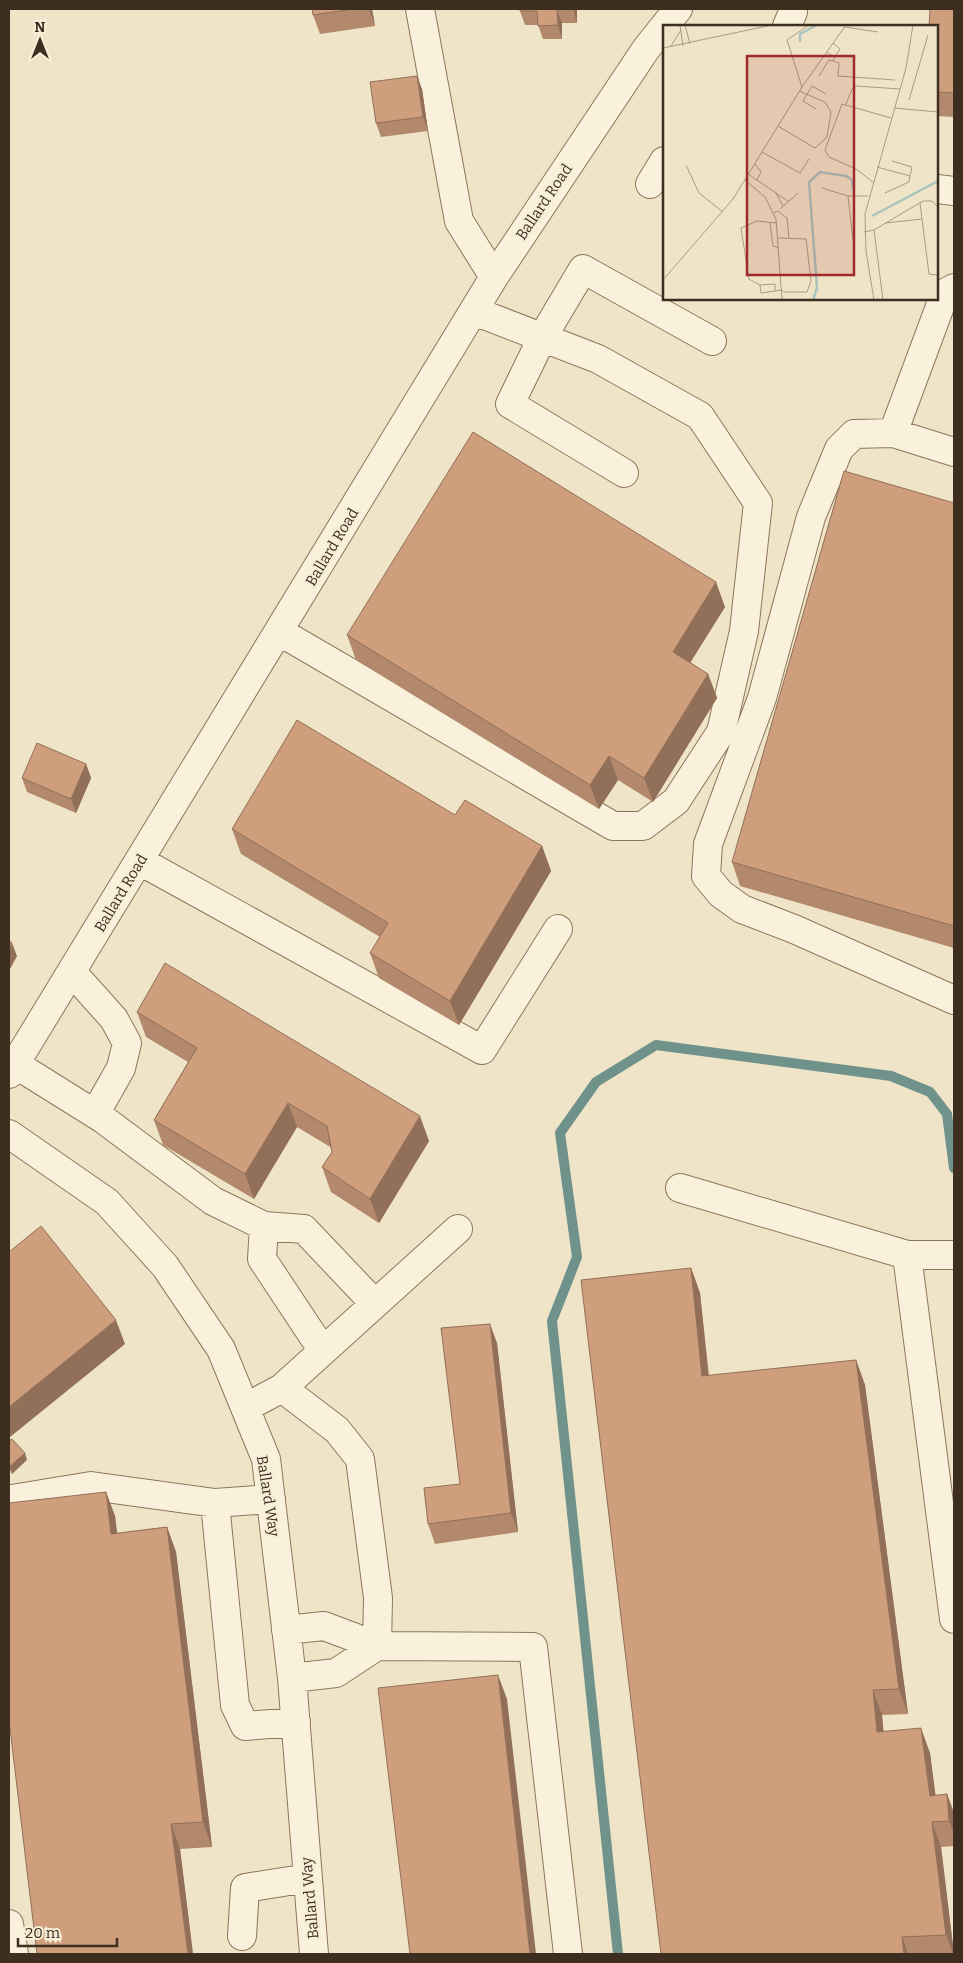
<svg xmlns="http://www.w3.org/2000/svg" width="963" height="1963" font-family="Bitter,serif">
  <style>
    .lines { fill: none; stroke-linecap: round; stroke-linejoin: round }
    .stream { stroke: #6f938a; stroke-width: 10 }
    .minor-casing { stroke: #8d765c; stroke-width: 30 }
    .minor { stroke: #faf1dc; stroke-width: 28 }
    .wall { fill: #b2896c }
    .shaded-wall { fill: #916f58 }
    .building { fill: #cf9f7d; stroke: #916f58 }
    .labels { text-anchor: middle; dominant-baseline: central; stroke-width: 5; stroke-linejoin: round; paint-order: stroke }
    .street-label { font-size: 15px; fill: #3d2e20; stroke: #f7eed8 }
    .inset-river { fill: none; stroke: #a9c4bc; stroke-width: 2.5 }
    .inset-road { fill: none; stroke: #a89b85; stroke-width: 1 }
    .view { fill: #9e2a2b; fill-opacity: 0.15; stroke: #9e2a2b; stroke-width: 2.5 }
    .inset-edge { fill: none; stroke: #3d2e20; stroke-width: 2.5 }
  </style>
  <rect width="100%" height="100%" fill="#f0e4c8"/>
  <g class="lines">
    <path class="stream" d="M618,1954L552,1321L577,1257L560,1133L596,1082L656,1045L891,1076L930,1092L947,1114L954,1168"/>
    <defs>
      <path id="minor" d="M420,9L459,221L494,277
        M787,26L793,12
        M650,184L664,161
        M937,189L954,191
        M893,433L945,293L954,288
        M954,452L893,433L854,434L839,449L811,517L762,698L708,844L706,876L721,894L742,909L794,929L954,1000
        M624,473L510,404L542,338L583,269L712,341
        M280,632L613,826H643L676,801L721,732L744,631L758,503L700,416L598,359L474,311
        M140,861L482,1050L558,929
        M72,972L114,1019L127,1043L121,1068L95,1114
        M15,1064L103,1119L213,1201L264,1226
        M9,1074L494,277L646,49L678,9
        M9,1134L107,1202L165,1266L221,1349L266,1459L292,1678L314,1954
        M680,1188L907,1255
        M954,1255H907L954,1619
        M323,1351L262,1259L264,1226L304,1229L375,1304
        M282,1388L458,1229
        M245,1408L282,1388L337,1430L360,1459L378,1598L377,1646
        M9,1501L12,1499L91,1486L215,1503L271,1499
        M215,1503L235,1705L245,1726L296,1722
        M286,1630L324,1626L377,1646L533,1647L568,1954
        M292,1678L336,1673L377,1646
        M9,1924L14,1954
        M242,1936L245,1888L308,1878"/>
    </defs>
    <use href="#minor" class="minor-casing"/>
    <use href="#minor" class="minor"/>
  </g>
  <path class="wall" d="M312,9H372L375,26L320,34L313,15Z
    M577,9V23H562V39H543L538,25H525L520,11Z
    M954,9V117L937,116V26Z
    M422,89L428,131L381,137L376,123Z
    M954,503V948L740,886L732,862Z
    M725,607L690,662L708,674L717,698L653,802L618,780L599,809L356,660L347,635Z
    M86,764L91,778L76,813L27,792L22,778Z
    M455,815L542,846L551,871L459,1025L379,978L370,953L380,937L241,854L232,829Z
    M137,1012L429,1141L379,1223L331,1192L322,1167L332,1152V1148L297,1127L254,1199L163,1145L154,1120L188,1062L146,1037Z
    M691,1268L700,1293L709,1376L856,1360L865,1385L908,1714L882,1715L883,1732L930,1753L935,1796L947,1794L954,1813V1846L941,1847L954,1954H661Z
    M497,1343L518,1532L435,1544L428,1524L460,1484Z
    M106,1492L115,1516L117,1533L167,1527L176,1552L212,1847L180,1849L193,1954Z"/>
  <path class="shaded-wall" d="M369,9H372L375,26Z
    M573,9H577V23Z
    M557,10L562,23V39L558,25Z
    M417,76L422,89L428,131L423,117Z
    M716,582L725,607L682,676L673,652Z
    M708,674L717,698L653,802L644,778Z
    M609,756L618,780L599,809L590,785Z
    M86,764L91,778L76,813L71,799Z
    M542,846L551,871L459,1025L450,1001Z
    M12,943L17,956L9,971V949Z
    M288,1103L297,1127L254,1199L245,1174Z
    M420,1116L429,1141L379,1223L370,1199Z
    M691,1268L700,1293L711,1401L702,1376Z
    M116,1320L125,1344L10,1437L9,1435V1407Z
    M490,1324L497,1343L518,1532L511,1513Z
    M856,1360L865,1385L908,1714L899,1689Z
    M25,1453L27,1460L12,1474L9,1467Z
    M106,1492L115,1516L120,1558L111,1534Z
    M167,1527L176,1552L212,1847L203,1822Z
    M498,1675L507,1699L536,1954H530Z
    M873,1690L882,1715L886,1757L877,1732Z
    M921,1728L930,1753L939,1821L930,1796Z
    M947,1794L954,1813V1834L949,1821Z
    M932,1822L941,1847L954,1954H953L946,1935Z
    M171,1824L180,1849L193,1954H188Z
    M902,1937L908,1954H904Z"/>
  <path class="building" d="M312,9H354L313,15Z
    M520,9H573L557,10L558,25L538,26L537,11H520Z
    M930,9H954V93L937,92V26H929Z
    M417,76L423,117L376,123L370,82Z
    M473,432L716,582L673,652L708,674L644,778L609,756L590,785L347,635Z
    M844,471L954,503V926L732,862Z
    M297,720L455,815L465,800L542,846L450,1001L370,953L388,923L232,829Z
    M37,743L86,764L71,799L22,778Z
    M9,940L12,943L9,949Z
    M165,963L420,1116L370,1199L322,1167L332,1152L327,1126L288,1103L245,1174L154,1120L197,1048L137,1012Z
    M41,1226L116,1320L9,1407V1252Z
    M691,1268L702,1376L856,1360L899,1689L873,1690L877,1732L921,1728L930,1796L947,1794L949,1821L932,1822L946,1935L902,1937L904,1954H661L581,1280Z
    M490,1324L511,1513L428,1524L424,1488L460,1484L441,1328Z
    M12,1439L25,1453L9,1467V1441Z
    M106,1492L111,1534L167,1527L203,1822L171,1824L188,1954H37L9,1720V1503Z
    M498,1675L530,1954H410L378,1688Z"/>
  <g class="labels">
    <g class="street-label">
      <text transform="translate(544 202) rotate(-56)">Ballard Road</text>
      <text transform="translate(332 547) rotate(-59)">Ballard Road</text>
      <text transform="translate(121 893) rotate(-59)">Ballard Road</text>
      <text transform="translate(268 1496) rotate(81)">Ballard Way</text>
      <text transform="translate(310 1898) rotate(-95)">Ballard Way</text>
    </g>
  </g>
  <g transform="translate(663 25)">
    <rect width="275" height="275" fill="#f0e4c8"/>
    <path class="inset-river" d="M137,17V9L154,0M209,191L275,156M150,275L154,263L146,157L157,147L183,151L189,155L190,165"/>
    <path class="inset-road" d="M17,0L20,21M22,0L27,19M182,2L215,7M8,21L18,5M0,23L109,0M163,27L172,32L177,24L170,18M172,32L170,36L176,38L175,51L232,55M156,51L166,35L170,36M139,62L124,15L146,0M246,75L265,10M183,79L189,64L193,61L237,64M231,83L275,87M153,84L140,76L149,61L163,69M115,101L152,123L164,112L168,87L162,77L136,66M99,127L137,148L146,134M92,139L98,147L94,155M23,140L36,168L60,187M214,142L247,151L249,142L229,136M85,149L113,168M82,155L102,172L113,194L119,275M210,157L193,144L166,132L162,125L179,79L228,93M159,163L185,171M222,168L246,157L247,151M257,178L259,194M120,181L113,168L125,176M117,184L135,168M111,188L115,186L124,193L126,214M107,198L110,221L116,223M222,198L259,194L266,249L275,250M211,205L220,275M201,207L211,205L260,176H269L275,182M115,213L143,214L148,256L144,267H120M190,216L185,171H205M0,255L70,174L139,62L183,0M97,260L86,254L78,203L94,196L114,198M112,266V259L97,260L98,268L112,266L120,265M211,275L203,226L202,189L243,43L250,0"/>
    <path class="view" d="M84,31H191V250H84Z"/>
    <rect width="275" height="275" class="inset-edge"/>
  </g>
  <rect width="963" height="1963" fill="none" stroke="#3d2e20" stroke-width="20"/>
  <g transform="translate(40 40)" stroke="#f7eed8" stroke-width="4" paint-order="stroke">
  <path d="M0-4L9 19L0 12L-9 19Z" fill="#3d2e20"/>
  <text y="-8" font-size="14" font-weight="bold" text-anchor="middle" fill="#3d2e20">N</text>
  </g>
  <path d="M18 1938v8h99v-8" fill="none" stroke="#3d2e20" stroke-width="2.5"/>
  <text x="25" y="1938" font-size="15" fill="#3d2e20" stroke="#f7eed8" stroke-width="4" paint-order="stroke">20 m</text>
</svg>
